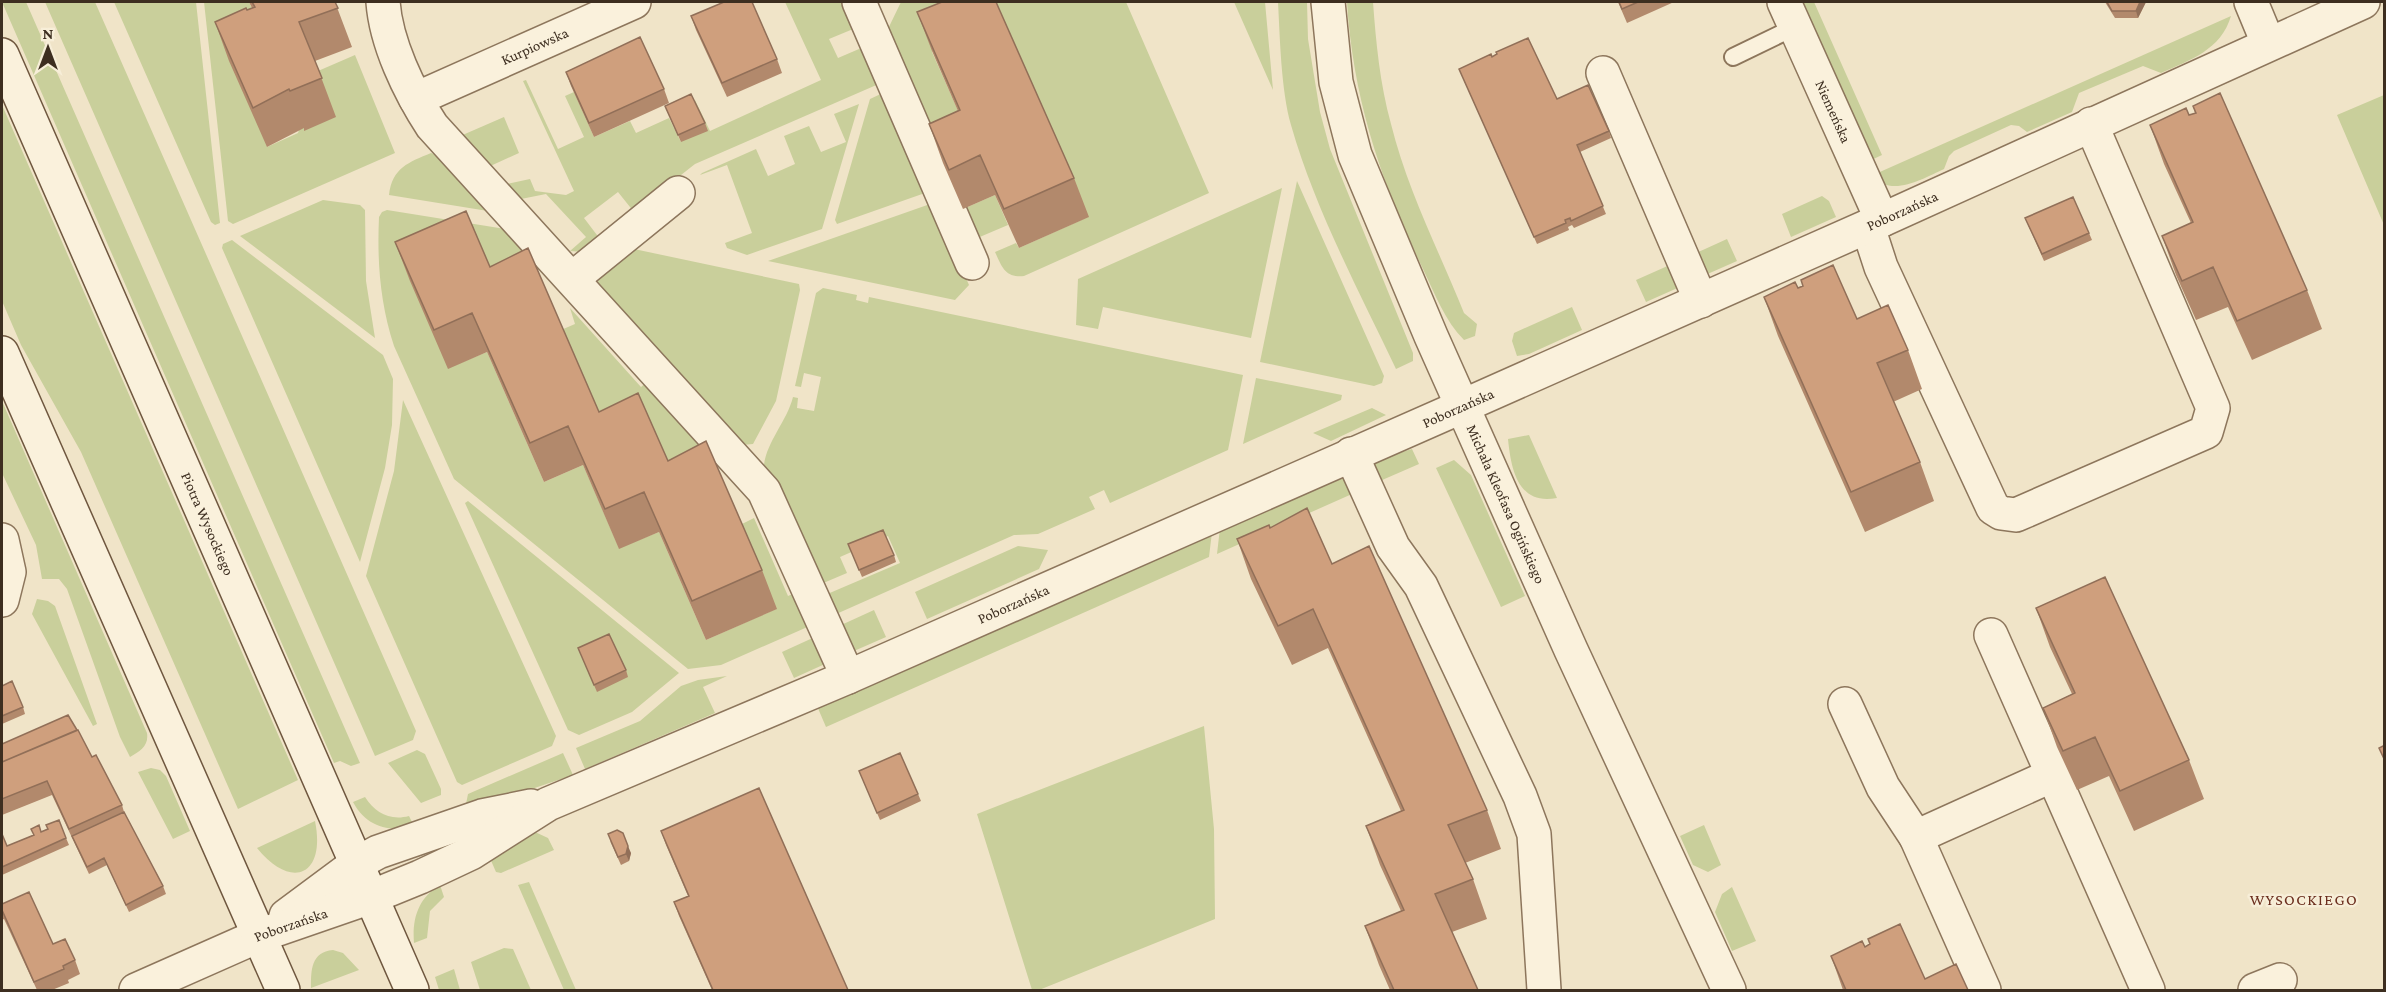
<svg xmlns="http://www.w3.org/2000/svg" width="2386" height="992" font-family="'Crimson Pro',serif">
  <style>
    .green { fill: #c9cf9b }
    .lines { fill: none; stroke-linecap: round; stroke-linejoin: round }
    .lane-casing { stroke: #8d765c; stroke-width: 20 }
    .street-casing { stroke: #8d765c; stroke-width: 36 }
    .secondary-casing { stroke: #6f573f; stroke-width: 36 }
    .lane { stroke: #faf1dc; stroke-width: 16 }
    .street { stroke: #faf1dc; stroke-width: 33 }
    .secondary { stroke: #faf1dc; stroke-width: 33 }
    .wall { fill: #b2896c }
    .shaded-wall { fill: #916f58 }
    .building { fill: #cf9f7d; stroke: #916f58; stroke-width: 1.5 }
    .labels { text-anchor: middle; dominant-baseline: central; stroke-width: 5; stroke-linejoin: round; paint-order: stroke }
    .street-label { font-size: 15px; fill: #3d2e20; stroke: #f7eed8 }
    .neighbourhood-label { font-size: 16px; letter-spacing: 1.5px; fill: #6b2e1e; stroke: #f7eed8 }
  </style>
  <rect width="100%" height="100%" fill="#f0e4c8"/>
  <path class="green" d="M2,2H26L360,763L351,766L340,761L334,763Z
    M45,2H95L416,731L413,740L375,756Z
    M114,2H196L220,223L215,225L211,222Z
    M204,2H249L269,46L267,147L298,133L318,71L355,55L395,153L233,224L228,221Z
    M785,2H847L858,27L829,39L838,58L866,46L881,83L695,164L634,212L618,192L584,218L600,239L583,252L570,251L586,237L546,194L516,200L502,185L530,179L535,191L566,195L574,191L523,81L526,80L558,149L584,137L565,96L574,92L594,137L630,121L636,133L669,118L681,142L695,100L710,131L821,80Z
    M901,2H945L932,52L975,149L937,152L886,33Z
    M954,2H1126L1209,193L1024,276C1005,278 1002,267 995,252L1016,243L1019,248L1088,217Z
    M1234,2H1265L1273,90Z
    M1278,2H1307L1308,39L1320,112L1330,149L1413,353V361L1396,369C1358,289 1315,209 1291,125C1281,90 1280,38 1278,2Z
    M1347,2H1373C1376,43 1380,84 1391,124C1407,189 1439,251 1464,313L1477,324L1475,336L1464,340C1445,321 1435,294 1423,269C1381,182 1353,99 1347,2Z
    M1795,2H1814L1882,155L1865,163Z
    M2231,16C2221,50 2190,60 2161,73L2143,66L2079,93L2072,112L2027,132L2019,126L2011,125L1954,151L1949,156L1944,169C1924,178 1890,199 1873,175Z
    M885,92L925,193L837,224L835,220L870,99Z
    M2384,95V225L2337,115Z
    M859,104L822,229L747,255L727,248L725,243L752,233L727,165L700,175L702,173L756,149L768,176L795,164L784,136L809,126L821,152L846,142L834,114Z
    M2,105L298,780L238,809L81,452L21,345L2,301Z
    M504,117L519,153L486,168L458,137Z
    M431,153L446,159L494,212L389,195C392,168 409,162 431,153Z
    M1297,181L1384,376L1382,383L1374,386L1260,362Z
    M1282,188L1251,338L1103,307L1098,329L1076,325L1078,279Z
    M995,195L1008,225L975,239L963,209Z
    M1822,196L1829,201L1836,217L1791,237L1782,214Z
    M323,200L360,205L365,210L366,281L375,338L240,236Z
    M933,203L969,285L955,300L768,261Z
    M387,210L511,230L540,268L448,368L487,352L544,482L583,465L619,548L659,532L706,640L776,609L740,525L754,518L788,596L797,592L812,625L721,665L688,669L454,479L394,346C380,303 377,262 379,217L382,212Z
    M1727,239L1737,261L1703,276L1694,254Z
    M232,240L383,355L393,379L392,425L385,468L360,562L222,248L223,244Z
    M634,249L799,284L800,290L776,401L753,444L742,445L596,287L602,271Z
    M1672,264L1682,286L1646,302L1636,280Z
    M823,288L857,295L856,300L868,303L869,297L1243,375L1228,450L1110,503L1104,490L1089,497L1095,509L1038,534L1014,535L834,615L825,595L900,563L888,536L840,557L847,573L821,584L764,465C767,441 787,421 793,397L798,398L797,408L814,411L821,377L804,373L801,387L795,386L816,293Z
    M1572,307L1582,330L1529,354L1517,356L1512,341L1514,333Z
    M570,308L641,387L648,381L704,444L669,472L613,451L561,330L575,324Z
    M1256,378L1342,395L1341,400L1243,444Z
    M403,400L556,736L552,746L462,785L457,782L366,576L394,471Z
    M2,401L147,733C149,746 140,751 130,757L120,737L67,589L59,579H42L36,545L2,473Z
    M1372,408L1386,415L1331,441L1313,433Z
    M1529,435L1557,498C1518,506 1511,469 1508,439Z
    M1412,449L1419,464L1373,484L1369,462Z
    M1454,460L1471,475L1525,596L1501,607L1436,468Z
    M1338,476L1345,479L1352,494L1217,554L1220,528Z
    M468,501L679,673L632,712L579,735L568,730L465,503Z
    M1212,532L1209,557L826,727L817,706Z
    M1018,546L1048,550L1039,569L927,619L915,592Z
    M37,599L48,601L55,606L97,724L93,726L32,614Z
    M874,610L886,637L854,651L839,626Z
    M817,636L825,664L794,678L782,652Z
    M727,676L703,687L715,713L585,769L576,748L640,721L681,686L698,680Z
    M1204,726L1214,829L1215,919L1039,990H1032L977,814Z
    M417,750L425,754L441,789V795L421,803L388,763Z
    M563,753L573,775L469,810L466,804L468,794Z
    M151,768L160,770L166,776L190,831L173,839L138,772Z
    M365,797C375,813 390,821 409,816L415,828C389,831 367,828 353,802Z
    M315,821C326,875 292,891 257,848Z
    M1704,825L1721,865L1708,872L1693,865L1680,836Z
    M535,832L548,838L554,850L501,873L496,872L489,856Z
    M529,882L576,990H564L518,885Z
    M440,885L444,897L430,911L427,938L414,943C412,919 418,898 440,885Z
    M1732,887L1756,941L1732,951L1715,912L1722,894Z
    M504,948L513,949L531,990H480L471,962Z
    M333,950L343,953L359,970L311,988C311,970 311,952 333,950Z
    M454,969L460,990H439L435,977Z"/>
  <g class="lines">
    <defs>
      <path id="lane" d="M1733,57L1795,27"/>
      <g id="street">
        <path d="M383,2C386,43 409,91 432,126L764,491L848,677"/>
        <path d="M859,2L972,263"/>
        <path id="s1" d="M1328,2L1336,82L1355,155L1431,336L1571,650L1729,990"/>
        <path id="s2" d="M1784,2L1882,220"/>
        <path d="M2251,2L2268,43"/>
        <path d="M1603,73L1701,301"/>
        <path id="s3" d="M416,99L634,2"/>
        <path d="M1868,227L1881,267L1993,508L2001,513L2016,515L2206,432L2213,408L2091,124"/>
        <path d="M572,279L678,193"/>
        <path d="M1351,454L1393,547L1421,586L1520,796L1534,834L1544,990"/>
        <path d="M2,540L9,572L2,600"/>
        <path d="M1991,635L2148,990"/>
        <path d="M1845,704L1883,787L1916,837"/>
        <path d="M286,916L356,864L378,852L482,816L531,806"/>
        <path id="s4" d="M136,990L258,936L371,897L420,877L471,853L548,804L848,677L1463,406L1882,220L2363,2"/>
        <path d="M1984,990L1916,837L2053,775"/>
        <path d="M2255,990L2280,980"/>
      </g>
      <g id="secondary">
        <path id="s5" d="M2,55L412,990"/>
        <path d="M2,353L283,990"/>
      </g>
    </defs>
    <use href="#lane" class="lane-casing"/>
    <use href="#street" class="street-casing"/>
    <use href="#secondary" class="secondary-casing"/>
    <use href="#lane" class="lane"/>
    <use href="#street" class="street"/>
    <use href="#secondary" class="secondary"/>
  </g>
  <path class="wall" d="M249,2H335L352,47L315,61L336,117L304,131V128L267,147L229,61L215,22L252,8Z
    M1618,2H1674L1627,23Z
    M2105,2H2146L2138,18H2115Z
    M917,12L1074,178L1089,217L1019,248L995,195L963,209L943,163L929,124L958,111L932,51Z
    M691,16L777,59L782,73L727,97L696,30Z
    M1459,69L1557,99L1609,131L1611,138L1580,152L1606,214L1574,228L1572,225L1568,227L1569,230L1537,244Z
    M566,72L664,89L669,103L594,137L571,86Z
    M665,106L705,123L708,131L681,142Z
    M2193,106L2307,290L2322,329L2252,360L2228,307L2196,320L2176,275L2162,236L2191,223L2164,164L2150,125L2189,115L2195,113Z
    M2025,218L2089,233L2092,240L2044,261Z
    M395,242L490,267L599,412L668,461L762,570L777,609L706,640L659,532L619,549L583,465L544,482L487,352L448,369L410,281Z
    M1798,288L1857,319L1908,350L1922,389L1893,402L1920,462L1934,501L1865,532L1778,336L1764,297Z
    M1270,527L1332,564L1487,810L1501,849L1465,863L1473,879L1487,919L1452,932L1478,990H1390L1379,965L1365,926L1401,911L1380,865L1366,826L1401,811L1328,648L1292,665L1251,579L1237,539Z
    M848,544L894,555L896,562L862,577Z
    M2036,608L2189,760L2204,799L2134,831L2109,776L2077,790L2057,747L2043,708L2072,694L2050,647Z
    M578,648L626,670L628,677L597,692Z
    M2,686L23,707L25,714L2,724Z
    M2,744L92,757L122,805L124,812L163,886L166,894L129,912L107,865L89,874L52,795L2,815Z
    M859,771L918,794L921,801L880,820Z
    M661,831L848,990H712L679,916L674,902L688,896L666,845Z
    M41,832L66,838L69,845L2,875V834L7,846Z
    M610,841L631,853L629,861L621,865Z
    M2,904L53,944L75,960L80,974L68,980L69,983L52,990H37L4,919L2,920Z
    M1831,956L1925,979L1968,990H1843Z"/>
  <path class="shaded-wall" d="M2140,2H2146L2138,18L2136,11Z
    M628,846L631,853L629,861L626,854Z"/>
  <path class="building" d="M252,2H335L338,8L299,22L322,78L290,91L289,89L253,108L215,22L246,8L247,10L255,7Z
    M724,2H752L777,59L722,83L691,16Z
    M942,2H996L1074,178L1004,209L980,155L949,170L929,124L960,110L917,12Z
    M1619,2H1638L1622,9Z
    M2107,2H2140L2136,11H2112Z
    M640,37L664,89L589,123L566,72Z
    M1528,38L1557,99L1588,85L1609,131L1577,145L1603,206L1571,221L1570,218L1565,220L1566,223L1534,237L1459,69L1491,54L1492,57L1497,54L1496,52Z
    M2220,93L2307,290L2237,321L2213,267L2182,281L2162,236L2193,222L2150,125L2186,108L2189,115L2196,113L2193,106Z
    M691,94L705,123L678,135L665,106Z
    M2073,197L2089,233L2042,254L2025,218Z
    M466,211L490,267L528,248L599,412L638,393L668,461L706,441L762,570L692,601L644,492L605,509L568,426L530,443L472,313L434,330L395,242Z
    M1833,265L1857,319L1888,305L1908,350L1877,363L1920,462L1851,492L1764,297L1795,282L1798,288L1803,286L1801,280Z
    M1307,508L1332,564L1369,546L1487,810L1448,825L1473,879L1435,894L1478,990H1394L1365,926L1404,910L1366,826L1404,810L1313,609L1278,626L1237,539L1269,525L1270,528Z
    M883,530L894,555L859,570L848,544Z
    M2105,577L2189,760L2120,791L2095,737L2063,751L2043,708L2075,693L2036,608Z
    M609,634L626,670L594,685L578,648Z
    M12,681L23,707L2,716V686Z
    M68,715L77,730L2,762V744Z
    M78,730L92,757L96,755L122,805L69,829L47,781L2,799V762Z
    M2385,745V761L2379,748Z
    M900,753L918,794L877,813L859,771Z
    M759,788L848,990H713L674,902L689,896L661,831Z
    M124,812L163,886L126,905L104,858L87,867L72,836Z
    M59,820L66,838L2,867V834L7,846L34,835L31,829L39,825L41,832L48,829L46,825Z
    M617,830L623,833L628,846L626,854L618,857L608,834Z
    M29,892L53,944L65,939L75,960L63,966L64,969L34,982L2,910V904Z
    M1900,924L1925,979L1956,964L1968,990H1846L1831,956L1862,941L1865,947L1870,944L1868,939Z"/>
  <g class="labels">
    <g class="street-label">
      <text stroke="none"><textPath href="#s3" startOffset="130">Kurpiowska</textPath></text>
      <text stroke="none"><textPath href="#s2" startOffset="120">Niemeńska</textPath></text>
      <text stroke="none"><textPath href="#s4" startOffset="1932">Poborzańska</textPath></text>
      <text stroke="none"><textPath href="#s4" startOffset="1446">Poborzańska</textPath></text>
      <text stroke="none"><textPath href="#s1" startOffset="536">Michała Kleofasa Ogińskiego</textPath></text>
      <text stroke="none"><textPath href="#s5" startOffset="512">Piotra Wysockiego</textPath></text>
      <text stroke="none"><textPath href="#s4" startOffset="960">Poborzańska</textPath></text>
      <text stroke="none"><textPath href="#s4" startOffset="168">Poborzańska</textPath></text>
    </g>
    <g class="neighbourhood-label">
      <text x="2304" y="899">WYSOCKIEGO</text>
    </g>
  </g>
  <rect width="2386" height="992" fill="none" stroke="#3d2e20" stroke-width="6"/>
  <g transform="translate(48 48)" stroke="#f7eed8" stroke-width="4.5" paint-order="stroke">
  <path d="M0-4.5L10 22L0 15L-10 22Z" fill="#3d2e20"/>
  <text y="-9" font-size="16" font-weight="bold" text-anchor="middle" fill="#3d2e20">N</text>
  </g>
</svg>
